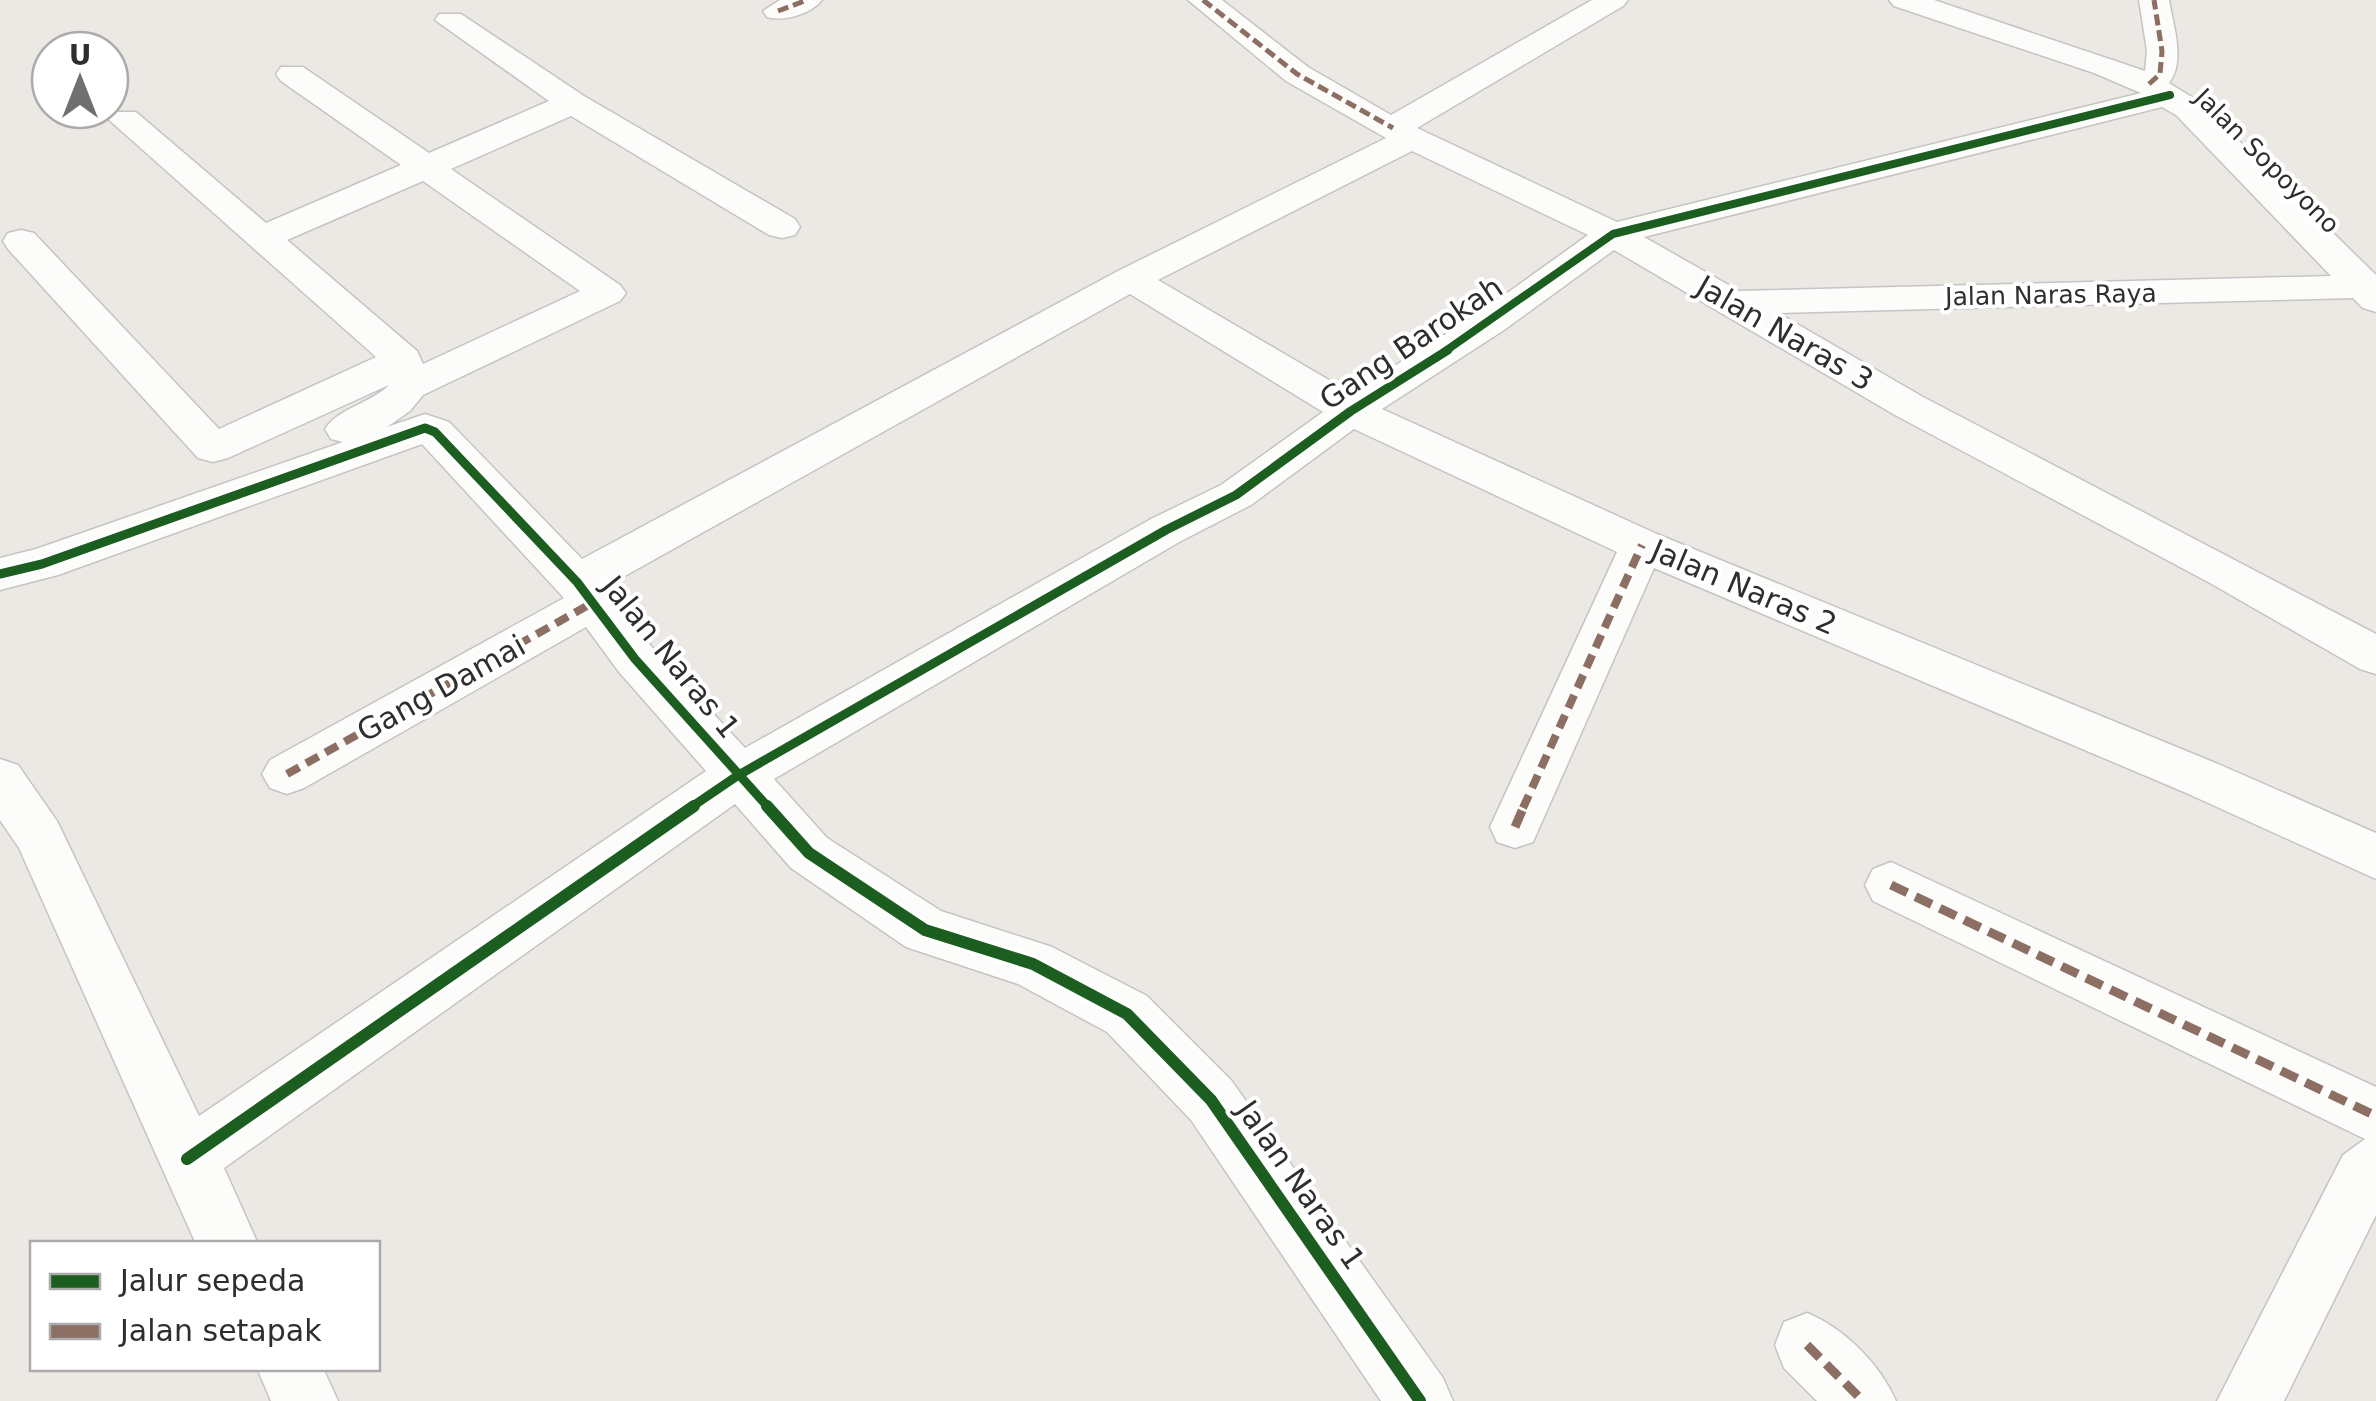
<svg xmlns="http://www.w3.org/2000/svg" width="2376" height="1401" font-family="'DejaVu Sans',sans-serif">
  <style>
    .lines { fill: none; stroke-linecap: round; stroke-linejoin: round }
    .street-casing { stroke: #c5c4c5; stroke-width: 3 }
    .street { fill: #fcfcfb; fill-rule: evenodd }
    .quiet-far2 { stroke: #8d6e63; stroke-width: 5; stroke-dasharray: 11 5; stroke-linecap: butt }
    .quiet-far1 { stroke: #8d6e63; stroke-width: 8; stroke-dasharray: 14 8; stroke-linecap: butt }
    .quiet { stroke: #8d6e63; stroke-width: 9; stroke-dasharray: 18 9; stroke-linecap: butt }
    .cycleway-far2-casing { stroke: #fff; stroke-width: 12 }
    .cycleway-far1-casing { stroke: #fff; stroke-width: 15 }
    .cycleway-casing { stroke: #fff; stroke-width: 19 }
    .cycleway-far2 { stroke: #1b5e20; stroke-width: 8 }
    .cycleway-far1 { stroke: #1b5e20; stroke-width: 9 }
    .cycleway { stroke: #1b5e20; stroke-width: 12 }
    .labels { text-anchor: middle; dominant-baseline: central; stroke-width: 8; stroke-linejoin: round; paint-order: stroke }
    .far-street-label { font-size: 25px; fill: #2e2e2e; stroke: #fff }
    .street-label { font-size: 30px; fill: #2e2e2e; stroke: #fff }
  </style>
  <rect width="100%" height="100%" fill="#ece8e4"/>
  <g class="lines">
    <defs>
      <path id="street" d="M780,0H822C811,14 784,22 767,17L763,11Z
        M1188,0H1222L1308,67L1391,115L1592,0H1628L1623,6L1417,128L1617,222L2141,93L2094,73L1894,6L1889,0H1934L2145,71L2147,51L2139,0H2169C2173,25 2186,61 2169,83L2198,101L2376,275V312L2363,308L2353,298L1778,313L1923,397L2376,634V674L2360,669L2210,583L1895,415L1614,250L1504,330L1382,409L1657,534L2218,764L2376,833V879L2184,792L1654,568L1533,842L1515,848L1497,842L1490,827L1617,552L1354,429L1251,505L1181,541L774,779L827,838L941,911L1052,947L1147,996L1231,1080L1443,1378L1453,1401H1381L1191,1120L1107,1032L1018,984L906,947L791,868L735,804L224,1168L258,1244H196L19,848L0,820V759L18,765L57,821L199,1116L706,771L619,672L586,627L304,788L287,794L270,788L262,774L270,760L564,598L422,444L58,575L0,590V558L36,549L343,442L331,439L325,429C337,409 371,403 389,385L228,458L213,462L198,458L8,249L3,241L8,233L21,230L34,233L219,429L376,357L108,119L112,112H136L266,223L401,165L281,81L276,74L281,67H303L429,153L549,101L435,20L439,14H461L584,96L795,219L800,227L795,235L782,238L769,235L571,116L451,169L620,285L626,293L620,301L423,395L410,411L387,427L425,414L449,422L582,559L1118,271L1386,138L1286,81ZM2162,107L2176,115L2331,276L1739,291L1644,237ZM1412,151L1588,235L1478,314L1351,393L1158,280ZM423,181L580,291L423,364L417,351L287,240ZM1130,294L1323,412L1221,485L1151,519L745,748L651,646L605,587Z
        M1891,862L2376,1087V1215L2284,1401H2217L2343,1155L2365,1139L1873,901L1865,885L1873,869Z
        M1807,1313C1844,1328 1880,1364 1896,1401H1817L1784,1368L1775,1345L1784,1322Z
        M257,1368H323L338,1401H271Z"/>
    </defs>
    <use href="#street" class="street-casing"/>
    <use href="#street" class="street"/>
    <path class="quiet-far2" d="M1203,0L1297,74L1393,128
      M778,11L807,0
      M2149,84L2160,74L2162,51L2154,0"/>
    <path class="quiet-far1" d="M287,774L594,602
      M1523,808L1642,545"/>
    <path class="quiet" d="M1515,827L1524,806
      M1891,885L2376,1116
      M1807,1345L1863,1401"/>
    <defs>
      <path id="cycleway-far2" d="M1444,352L1613,234L2170,95"/>
      <path id="cycleway-far1" d="M0,574L42,564L425,428L435,432L577,582L635,659L769,808
        M690,808L737,776L1166,530L1236,495L1351,411L1448,350"/>
      <path id="cycleway" d="M767,806L809,853L925,930L1033,964L1127,1014L1211,1100L1420,1401
        M187,1159L694,806"/>
    </defs>
    <use href="#cycleway-far2" class="cycleway-far2-casing"/>
    <use href="#cycleway-far1" class="cycleway-far1-casing"/>
    <use href="#cycleway" class="cycleway-casing"/>
    <use href="#cycleway-far2" class="cycleway-far2"/>
    <use href="#cycleway-far1" class="cycleway-far1"/>
    <use href="#cycleway" class="cycleway"/>
  </g>
  <g class="labels">
    <g class="far-street-label">
      <text transform="translate(2267 161) rotate(45)">Jalan Sopoyono</text>
      <text transform="translate(2051 295) rotate(-1)">Jalan Naras Raya</text>
    </g>
    <g class="street-label">
      <text transform="translate(1785 333) rotate(30)">Jalan Naras 3</text>
      <text transform="translate(1411 343) rotate(-34)">Gang Barokah</text>
      <text transform="translate(1744 587) rotate(23)">Jalan Naras 2</text>
      <text transform="translate(671 657) rotate(51)">Jalan Naras 1</text>
      <text transform="translate(441 688) rotate(-29)">Gang Damai</text>
      <text transform="translate(1301 1185) rotate(55)">Jalan Naras 1</text>
    </g>
  </g>
  <rect x="30" y="1241" width="350" height="130" fill="#ffffff" stroke="#ababab" stroke-width="2.5"/>
  <rect x="50" y="1274" width="50" height="15" fill="#1b5e20" stroke="#ababab" stroke-width="2.5"/>
  <text x="120" y="1291" font-size="30" fill="#2e2e2e">Jalur sepeda</text>
  <rect x="50" y="1324" width="50" height="15" fill="#8d6e63" stroke="#ababab" stroke-width="2.5"/>
  <text x="120" y="1341" font-size="30" fill="#2e2e2e">Jalan setapak</text>
  <g transform="translate(80 80)"><circle r="48" fill="#ffffff" stroke="#ababab" stroke-width="2.5"/>
  <path d="M0-8L18 38L0 25L-18 38Z" fill="#706f6e"/>
  <text y="-15" font-size="28" font-weight="bold" text-anchor="middle" fill="#2e2e2e">U</text>
  </g>
</svg>
